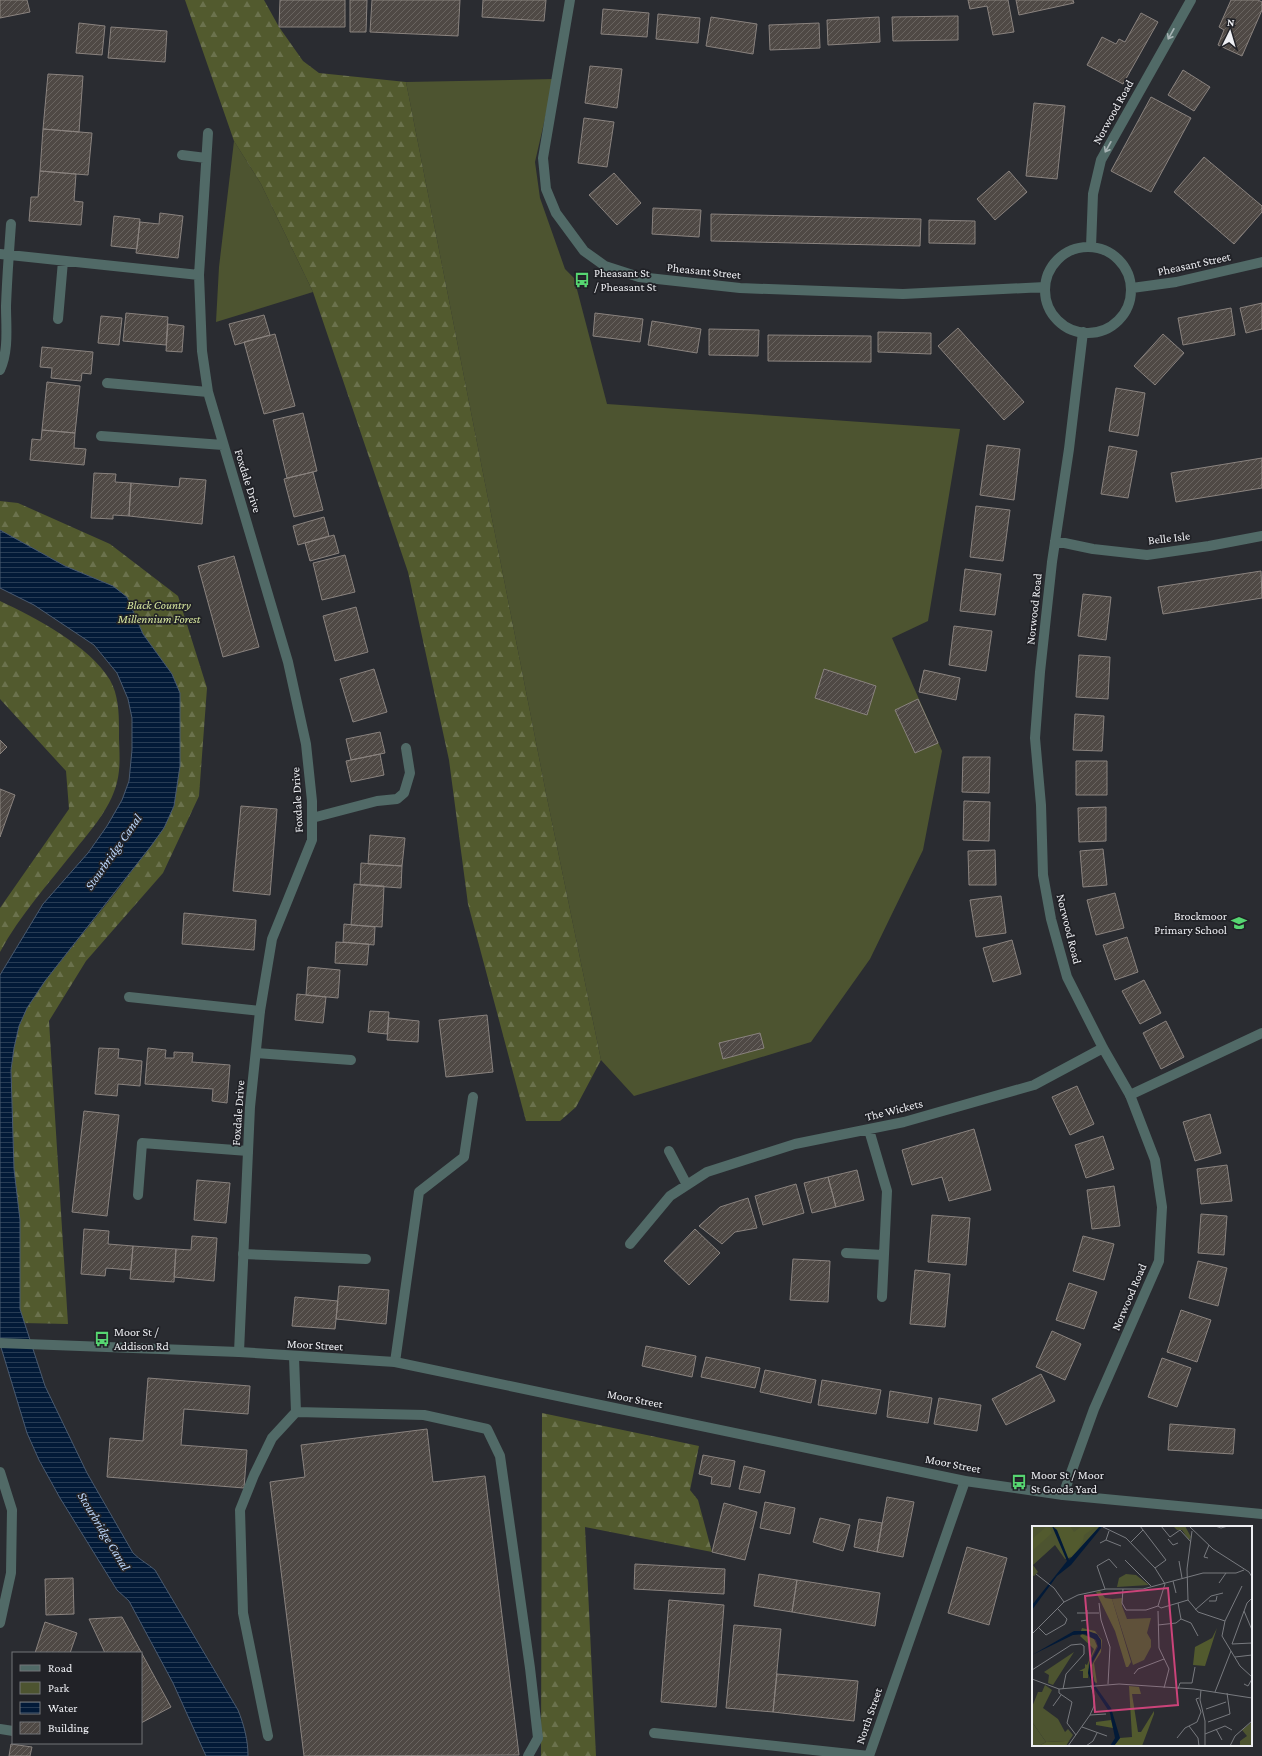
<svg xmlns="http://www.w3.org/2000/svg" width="1262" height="1756" font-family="'Crimson Pro',serif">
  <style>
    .green { fill: #4d5430 }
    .forest { fill: url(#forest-firs) }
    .water { fill: url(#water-rules); stroke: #495a70 }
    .building { fill: url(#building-hatch); stroke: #8a837f }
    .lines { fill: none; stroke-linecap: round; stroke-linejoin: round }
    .service { stroke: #516a67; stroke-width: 10 }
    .minor { stroke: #516a67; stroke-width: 10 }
    .tertiary { stroke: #516a67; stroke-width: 10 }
    .oneway { stroke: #a7b3b4 }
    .labels { text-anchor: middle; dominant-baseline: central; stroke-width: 3.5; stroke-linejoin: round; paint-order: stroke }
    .street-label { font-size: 12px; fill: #eeeff3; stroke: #212227 }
    .poi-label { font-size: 12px; fill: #eeeff3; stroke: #212227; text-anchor: start }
    .park-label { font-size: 12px; font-style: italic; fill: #d7e79e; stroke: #212227 }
    .water-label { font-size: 13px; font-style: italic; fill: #bed9fd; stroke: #212227 }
    .inset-road { fill: none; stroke: #787a7f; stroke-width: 1 }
    .view { fill: #cb4379; fill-opacity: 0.15; stroke: #cb4379; stroke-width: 2 }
    .inset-edge { fill: none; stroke: #eeeff3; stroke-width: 2 }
  </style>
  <defs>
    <pattern id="forest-firs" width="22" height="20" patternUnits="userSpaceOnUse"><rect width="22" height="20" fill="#525a2e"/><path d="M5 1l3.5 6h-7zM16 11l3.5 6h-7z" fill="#6b724d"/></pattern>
    <pattern id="water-rules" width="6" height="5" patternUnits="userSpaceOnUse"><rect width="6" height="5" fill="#021a38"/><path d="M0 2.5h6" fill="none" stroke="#273c55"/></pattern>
    <pattern id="building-hatch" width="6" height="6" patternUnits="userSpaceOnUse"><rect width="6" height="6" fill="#4f4945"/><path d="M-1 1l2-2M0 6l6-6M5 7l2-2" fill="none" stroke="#696460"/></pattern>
  </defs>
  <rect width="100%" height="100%" fill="#2a2c31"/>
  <path class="green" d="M554,79L535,162L540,198L565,269L574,278L607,404L960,429L928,621L892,638L942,751L923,850L870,959L811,1042L634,1096L601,1060L547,798L406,82Z
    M234,141L261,184L313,292L216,322L219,267Z"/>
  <path class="forest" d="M185,0H264L279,27L303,61L319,73L406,82L547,798L601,1060L576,1107L560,1121H526L468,904L449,760L408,572L313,292L261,184L234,141Z
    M0,501L18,503L110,544L178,596L207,688L199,796L163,873L86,961L49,1021L68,1324L23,1323L20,1310V1220L14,1169L11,1070L14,1048L19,1026L27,1008L45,981L116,892L164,828L174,806L180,766V718L172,674L143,634L133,609L113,586L65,566L0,530Z
    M0,601C34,617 90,646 110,680C120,698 119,719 119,739C120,764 121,780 109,803C100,820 87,835 75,850C49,883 20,915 0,952V908L69,809L66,771L0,699Z
    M542,1413L699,1446L690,1490L698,1500L712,1552L585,1527L596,1756H541Z"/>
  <path class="water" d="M0,530L65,566L113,586L127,597L143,634L172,674L180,693V766L174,806L164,828L151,846L45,981L27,1008L19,1026L14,1048L11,1070L14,1169L20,1220V1309L45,1386L87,1473L133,1553C140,1560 148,1564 155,1570L238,1710C244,1725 248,1740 248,1756H206L173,1683L129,1601L117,1590L60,1498L39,1460L27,1433L0,1344V975L43,904L88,853L107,826L122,800L129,781L132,750V718L128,699L117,673L94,645L34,605L0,588Z"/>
  <path class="building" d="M0,0H27L30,12L0,18Z
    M280,0H345V27H279Z
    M350,0H367L366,32H350Z
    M372,0H460L458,36L370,32Z
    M483,0H546L544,21L482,17Z
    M968,0H1008L1014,32L993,35L987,6L970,9Z
    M1016,0H1073L1074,3L1019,15Z
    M1231,0H1258L1262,2V10L1242,56L1218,45L1224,30L1219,27Z
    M603,9L649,13L647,37L601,34Z
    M1141,13L1158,22L1123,84L1087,65L1102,37L1116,44L1119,39L1125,42Z
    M658,14L700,18L698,43L656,39Z
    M958,16V40L893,41L892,17Z
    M711,17L757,24L753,54L706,46Z
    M879,17L880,42L828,45L827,20Z
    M79,23L105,26L102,55L76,53Z
    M819,23L820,48L770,50L769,25Z
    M111,27L167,31L165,62L108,58Z
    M590,66L622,69L617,108L585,103Z
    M1183,70L1210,87L1194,111L1168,95Z
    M48,74L83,76L79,132L43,129Z
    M1151,97L1191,118L1151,192L1111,171Z
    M1034,103L1065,106L1057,179L1026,176Z
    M584,118L614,122L607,167L578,163Z
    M43,129L92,133L88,175L40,171Z
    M1204,157L1262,206V212L1234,244L1174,192Z
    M40,171L76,174L74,201L83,202L81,225L29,221L31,197H38Z
    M1009,171L1027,192L995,220L977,199Z
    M614,173L641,203L617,225L589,195Z
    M653,208L701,210L699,237L652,234Z
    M160,213L183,216L178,258L136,253L140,222L159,224Z
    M711,214L921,219L920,246L711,241Z
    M114,216L140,219L137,249L111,246Z
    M929,220L975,221V244L929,243Z
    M1262,303V329L1246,333L1240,308Z
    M1231,308L1235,335L1183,345L1178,318Z
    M126,313L168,317L166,345L123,341Z
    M595,313L643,319L640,342L593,336Z
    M264,315L270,335L235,345L229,324Z
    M101,316L122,318L119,345L98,343Z
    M652,321L701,329L697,353L648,345Z
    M168,324L184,326L182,352L166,351Z
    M958,328L1024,402L1004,420L938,346Z
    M709,329L759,330L758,356L709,355Z
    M878,332L931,333V354L878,352Z
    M275,334L295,406L264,414L244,342Z
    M1163,334L1184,353L1155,385L1134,366Z
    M768,335L871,336V362L768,361Z
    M42,347L93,352L91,374L82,373L81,381L51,378L52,368L40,367Z
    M47,382L80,386L75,433L42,430Z
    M1116,388L1145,393L1138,436L1109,431Z
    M303,413L317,471L287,478L273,420Z
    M42,430L75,433L74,448L86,449L84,465L30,460L32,439L41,440Z
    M987,445L1020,449L1014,500L980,495Z
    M1109,446L1137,451L1128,498L1101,494Z
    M1262,458V488L1176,502L1171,473Z
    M313,472L323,510L294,517L284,479Z
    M94,473L116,474L115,482L131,483L129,516L113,515V519L91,518Z
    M180,478L206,480L202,524L129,516L131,483L179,487Z
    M976,506L1010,510L1003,561L970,557Z
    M324,517L329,536L298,545L293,526Z
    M334,535L339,553L310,561L305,543Z
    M345,555L355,592L322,600L313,563Z
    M234,556L259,647L223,657L198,566Z
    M965,569L1001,574L995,615L960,611Z
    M1261,571L1262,598L1163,614L1158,587Z
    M1083,594L1111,597L1106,640L1078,636Z
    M356,607L368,652L335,661L323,616Z
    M954,626L992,631L986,671L949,665Z
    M1079,655L1110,657L1108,699L1076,697Z
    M374,669L387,712L353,722L340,679Z
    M824,669L876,686L867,715L815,698Z
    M924,670L960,678L956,700L919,692Z
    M918,699L938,743L915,753L895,710Z
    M1075,714L1104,716L1102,751L1073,750Z
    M380,732L385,753L351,760L346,739Z
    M0,740L7,747L0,754Z
    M380,754L384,775L351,782L346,761Z
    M963,757H990L989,793L962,792Z
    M1076,761H1107V795H1076Z
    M0,789L15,795L0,837Z
    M964,801L990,802L989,841L963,840Z
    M241,806L277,809L270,895L233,891Z
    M1106,807V841L1079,842L1078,808Z
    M370,835L405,838L402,866L368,864Z
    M1103,849L1107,885L1083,887L1080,851Z
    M995,850L996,885H969L968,851Z
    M361,863L402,866L401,888L360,885Z
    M354,884L384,886L382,927L351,925Z
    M1115,893L1124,928L1096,935L1087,900Z
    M1001,896L1006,933L976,937L970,900Z
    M184,913L256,920L254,950L182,944Z
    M344,924L375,927L374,945L343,942Z
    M1127,937L1138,972L1115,980L1103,945Z
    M1012,940L1021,974L993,982L983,948Z
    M336,942L369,944L367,965L335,963Z
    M308,967L340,970L338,998L306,995Z
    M1144,980L1161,1013L1140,1024L1122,991Z
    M297,994L326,997L323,1023L295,1020Z
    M370,1011L389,1012L387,1034L368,1032Z
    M487,1015L493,1072L446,1077L439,1020Z
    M389,1018L419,1021L418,1042L387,1040Z
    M1166,1021L1184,1057L1161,1069L1143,1033Z
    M760,1033L764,1048L723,1059L719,1043Z
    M99,1048L119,1049L118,1058L142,1061L140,1086L118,1084L117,1096L95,1094Z
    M148,1048L166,1050L165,1058H174V1052L193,1053L192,1062L230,1065L227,1103L212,1101L213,1089L145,1084Z
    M1077,1086L1094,1124L1070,1135L1052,1097Z
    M84,1111L119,1115L107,1216L72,1212Z
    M1210,1114L1221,1153L1195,1161L1183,1122Z
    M974,1129L991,1190L949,1201L942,1177L912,1185L902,1150Z
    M1103,1136L1114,1169L1086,1178L1075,1145Z
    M1227,1165L1232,1201L1201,1204L1197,1169Z
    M857,1170L864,1200L836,1207L828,1177Z
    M828,1177L836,1207L812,1213L804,1183Z
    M197,1180L230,1183L226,1223L194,1220Z
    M796,1184L804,1213L763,1225L755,1196Z
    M1114,1186L1120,1226L1092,1229L1087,1190Z
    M748,1198L757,1228L735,1232L722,1244L699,1226L720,1207Z
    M1201,1214L1227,1216L1224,1255L1198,1253Z
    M932,1215L970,1218L966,1265L928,1262Z
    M84,1229L109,1231L108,1244L133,1246L131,1270L106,1268L105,1276L81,1274Z
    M695,1229L720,1253L689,1285L664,1261Z
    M192,1236L217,1238L214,1281L174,1277L176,1249L191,1250Z
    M1083,1236L1114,1244L1104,1280L1073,1271Z
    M133,1246L176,1249L174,1282L130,1279Z
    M793,1259L830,1261L828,1302L790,1300Z
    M1198,1261L1227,1268L1218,1306L1189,1298Z
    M915,1270L950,1274L945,1327L910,1324Z
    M1069,1283L1097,1292L1084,1329L1056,1320Z
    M339,1286L389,1290L386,1324L336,1319Z
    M295,1297L338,1301L335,1329L292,1326Z
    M1181,1310L1211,1320L1197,1362L1167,1352Z
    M1052,1331L1081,1344L1065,1380L1036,1367Z
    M646,1346L696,1356L692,1377L642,1366Z
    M706,1357L760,1368L755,1388L701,1377Z
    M1162,1358L1191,1368L1177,1407L1148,1397Z
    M765,1370L816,1380L811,1403L760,1392Z
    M1041,1374L1055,1401L1006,1425L992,1399Z
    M148,1378L250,1386L248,1414L184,1409L181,1445L247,1450L244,1488L107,1477L110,1438L143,1441Z
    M822,1380L881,1390L876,1414L818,1405Z
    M890,1391L932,1398L928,1423L887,1417Z
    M939,1398L981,1405L977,1431L934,1424Z
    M1170,1424L1235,1429L1233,1454L1168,1450Z
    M427,1429L433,1482L485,1476L519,1755L304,1756L270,1482L305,1477L301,1445Z
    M703,1455L735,1461L730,1487L711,1484L712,1477L699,1474Z
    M744,1466L765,1471L760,1493L739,1489Z
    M887,1497L914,1502L903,1557L877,1552Z
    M765,1502L795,1508L790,1534L760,1528Z
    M724,1503L757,1512L745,1560L712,1552Z
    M820,1518L850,1525L843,1551L813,1542Z
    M859,1519L882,1523L877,1552L854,1547Z
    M967,1547L1007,1558L989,1625L948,1613Z
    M635,1564L725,1569L724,1594L634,1589Z
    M759,1574L797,1580L792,1612L754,1606Z
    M73,1578L74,1614L46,1615L45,1579Z
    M797,1580L880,1593L875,1626L792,1612Z
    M669,1600L724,1605L716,1707L661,1702Z
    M122,1617L171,1707L141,1723V1653H105L89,1619Z
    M45,1622L77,1633L70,1653H35Z
    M734,1625L781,1629L773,1712L726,1708Z
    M777,1674L858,1681L854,1721L773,1712Z
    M11,1744L32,1747L30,1756H9Z"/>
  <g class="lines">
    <path class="service" d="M312,818L377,801L397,799L404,793L410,773L406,748
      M129,997L260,1011
      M256,1053L351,1060
      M1130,1095L1262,1033
      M138,1195L142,1143L248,1151
      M243,1254L366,1259
      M294,1357L296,1412L424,1415L487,1429L500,1456L530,1668L538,1738L528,1756
      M395,1362L419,1192L464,1157L473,1097
      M0,1729L13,1731
      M654,1733L869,1756L965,1481
      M268,1736L243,1613L240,1510L254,1475L272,1438L296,1412"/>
    <path class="minor" d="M570,0L543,158L546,189L556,213L584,251L605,266L639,277L740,288L903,294L1045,287
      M208,133L199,275L202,351L208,392L288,662L306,744L312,801V840L272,939L260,1011L250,1107L239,1352
      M182,155L206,158
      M1091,247L1093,194L1101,160L1191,0
      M1045 290a43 43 0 1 1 86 0a43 43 0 1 1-86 0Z
      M0,254L199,275
      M1132,288L1176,282L1262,262
      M58,319L63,261
      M0,370C9,350 6,327 6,306C7,279 9,251 11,224
      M107,383L208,392
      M101,436L223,445
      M1055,541L1093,549L1147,555L1209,546L1262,536
      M869,1130L887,1191L882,1297
      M669,1151L687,1185
      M630,1244L670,1196L707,1172L795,1144L904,1122L1034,1085L1103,1048
      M846,1253L884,1255
      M0,1472L12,1510L11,1573L0,1623
      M1063,1495L1094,1409L1159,1261L1162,1207L1155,1160L1130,1095L1103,1048L1067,977L1051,919L1043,875L1041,805L1035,738L1040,672L1052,562L1069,449L1083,332"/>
    <path class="tertiary" d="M0,1343L239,1352L395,1362L965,1481L1063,1495L1262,1514"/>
  </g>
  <defs><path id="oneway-shaft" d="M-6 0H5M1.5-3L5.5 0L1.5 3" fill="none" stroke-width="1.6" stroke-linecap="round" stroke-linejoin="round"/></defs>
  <g class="oneway">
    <use href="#oneway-shaft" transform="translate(1171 34) rotate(119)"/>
    <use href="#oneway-shaft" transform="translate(1108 147) rotate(119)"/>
  </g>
  <defs>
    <symbol id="bus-bare" viewBox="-9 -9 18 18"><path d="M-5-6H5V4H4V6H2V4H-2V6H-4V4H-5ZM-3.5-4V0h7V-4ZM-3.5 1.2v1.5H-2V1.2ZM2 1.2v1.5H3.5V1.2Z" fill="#56d671" stroke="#212227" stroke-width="2.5" paint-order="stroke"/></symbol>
    <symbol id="school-bare" viewBox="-9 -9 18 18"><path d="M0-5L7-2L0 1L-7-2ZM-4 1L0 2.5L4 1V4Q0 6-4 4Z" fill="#56d671" stroke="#212227" stroke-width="2.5" paint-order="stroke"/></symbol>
  </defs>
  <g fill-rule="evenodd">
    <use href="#bus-bare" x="571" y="269" width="22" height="22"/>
    <use href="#school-bare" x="1228" y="912" width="22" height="22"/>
    <use href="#bus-bare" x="91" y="1328" width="22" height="22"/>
    <use href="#bus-bare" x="1008" y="1471" width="22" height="22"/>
  </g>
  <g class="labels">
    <g class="street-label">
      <text transform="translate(1113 112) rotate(-61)">Norwood Road</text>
      <text transform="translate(1194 264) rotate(-12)">Pheasant Street</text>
      <text transform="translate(704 271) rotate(6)">Pheasant Street</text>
      <text transform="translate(248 481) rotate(73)">Foxdale Drive</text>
      <text transform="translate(1169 538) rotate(-7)">Belle Isle</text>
      <text transform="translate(1034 609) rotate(-84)">Norwood Road</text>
      <text transform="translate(297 800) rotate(-93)">Foxdale Drive</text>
      <text transform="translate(1069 929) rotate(76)">Norwood Road</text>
      <text transform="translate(894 1110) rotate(-14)">The Wickets</text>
      <text transform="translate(238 1113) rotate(-86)">Foxdale Drive</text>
      <text transform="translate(1129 1297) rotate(-67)">Norwood Road</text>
      <text transform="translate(315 1345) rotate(3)">Moor Street</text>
      <text transform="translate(635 1399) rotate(11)">Moor Street</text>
      <text transform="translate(953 1464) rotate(11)">Moor Street</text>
      <text transform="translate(869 1716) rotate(-71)">North Street</text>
    </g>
    <g class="poi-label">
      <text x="594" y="273">Pheasant St<tspan x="594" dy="14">/ Pheasant St</tspan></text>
      <text x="1227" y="916" text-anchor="end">Brockmoor<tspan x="1227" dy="14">Primary School</tspan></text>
      <text x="114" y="1332">Moor St /<tspan x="114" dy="14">Addison Rd</tspan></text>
      <text x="1031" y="1475">Moor St / Moor<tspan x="1031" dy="14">St Goods Yard</tspan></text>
    </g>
    <g class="park-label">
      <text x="159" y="605">Black Country<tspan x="159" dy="14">Millennium Forest</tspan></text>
    </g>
    <g class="water-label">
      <text transform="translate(113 852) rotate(-55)">Stourbridge Canal</text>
      <text transform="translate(104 1531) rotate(59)">Stourbridge Canal</text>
    </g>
  </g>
  <g transform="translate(1032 1526)">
    <rect width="220" height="220" fill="#2a2c31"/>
    <path d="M0,0H71L40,31L33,33L23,19L1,39L6,46L2,50L0,49ZM141,0H153L159,11L157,14L150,4H145ZM90,72V80L95,93L119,92L115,107L119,114V121L112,134L101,139L80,73ZM42,126L21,159L16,157L17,149L12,146ZM0,196L14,216L7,220H0Z" fill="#4d5430"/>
    <path d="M23,0H38L42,6L50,0H65L52,9L51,15L44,26L36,32ZM14,1L18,2L20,7L0,25V13ZM68,65L73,72L80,73L99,136L96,141H94L83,105L64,66ZM50,102L63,105L70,114L69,126L62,137L65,157L62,156L60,139L69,122L68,113L64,108L49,105ZM185,102L173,140L161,139L163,121L180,112ZM50,108L62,113L65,120L57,136L56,152H51V145H47L53,142V138L55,139L62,123L48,110ZM97,160L107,161L109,168H100L106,206H109L122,185V188L110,220H82L88,212L100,211ZM79,194L81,202L64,199V196ZM33,215H37L34,220H7L14,216Z" fill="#525a2e"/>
    <path d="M94,48L104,49L117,59L85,61L87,52ZM13,159L20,164L11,182L26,193L33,206L36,203L41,209L37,215L14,216L0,196V181L6,166H10ZM220,196V220H208V215L215,210L210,204Z" fill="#4d5430"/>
    <path d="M20,0L25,4L37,34L67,1H70L39,39L25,50L0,84V79L35,35ZM42,105H56L65,108L69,114V122L60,137V147L64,161L79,182L88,212L82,220H78L83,212L78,187L63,164L56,147L58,136L66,121L64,114L53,108L41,109L0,129Z" fill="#021a38"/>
    <path class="inset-road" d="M108,0L134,34L123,42M129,0L138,11L148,4L159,16M157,0L181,23L217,46L220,51M183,0L189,2L196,0M71,1L94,12L123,42L133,58L126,80M160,5L155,43L156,74L166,86L193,95M136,13L141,19L146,17M74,14L89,20M99,16L111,4M68,17L74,14L77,5M176,32L172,31L177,19M93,34L119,60M147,35L150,52M4,48L22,62L32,76M141,55L144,67M187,57L194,47M210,60L193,95L190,110L208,140L220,151M73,63L65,40L77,33L85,42M91,63L90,77L94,84H114L126,80L129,82M220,72L215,77L200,118L220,117M177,75H184L185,70M67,77L69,94L78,121L76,158M129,82L156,74M163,84L179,70L191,67M126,85L127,122L137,143L132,162M212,85L220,104M45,87H67M149,93L159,97L166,110M49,95L55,94V84M126,99L144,97L149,93L146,77M7,102L14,109L33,98L35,93L26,83M0,108L32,76L46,69L74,63H111L171,47H204L212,44M203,131L220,129M0,144L39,119L49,118L52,120V128L34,148L31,163M102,148L106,143L132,133M0,153L27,163L87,158L162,163L220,172M212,158L216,160L220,153M27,163V167L40,176L35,197L44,209M146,163L148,157H160L163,141M169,164L168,174L173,195V220M183,166L199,125M21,180L29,169M174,183L194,176M58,189L74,188M176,196L198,188L195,167M157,200L166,212L167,220M50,201L75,210M184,203L190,214M173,208L193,200L200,204M145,212L153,202L165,196L169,186L164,173L167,172M36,220L58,189L62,180V170L59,159M54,220L61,215L65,207M198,220L203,210L220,195"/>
    <path class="view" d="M136,62L146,179L63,186L53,70Z"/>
    <rect width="220" height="220" class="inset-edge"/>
  </g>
  <rect x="12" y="1652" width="130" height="92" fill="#212227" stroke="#737479"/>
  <rect x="20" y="1665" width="20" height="6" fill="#516a67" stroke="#737479"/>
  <text x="48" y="1672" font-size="12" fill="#eeeff3">Road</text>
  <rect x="20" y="1682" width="20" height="12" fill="#4d5430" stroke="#737479"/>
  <text x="48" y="1692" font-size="12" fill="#eeeff3">Park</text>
  <rect x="20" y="1702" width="20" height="12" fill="url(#water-rules)" stroke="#737479"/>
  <text x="48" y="1712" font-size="12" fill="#eeeff3">Water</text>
  <rect x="20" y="1722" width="20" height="12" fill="url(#building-hatch)" stroke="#737479"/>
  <text x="48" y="1732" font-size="12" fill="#eeeff3">Building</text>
  <g transform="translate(1230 32) rotate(5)" stroke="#212227" stroke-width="3" paint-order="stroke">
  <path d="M0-3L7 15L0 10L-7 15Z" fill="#eeeff3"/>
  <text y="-6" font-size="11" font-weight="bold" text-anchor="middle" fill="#eeeff3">N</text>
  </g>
</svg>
